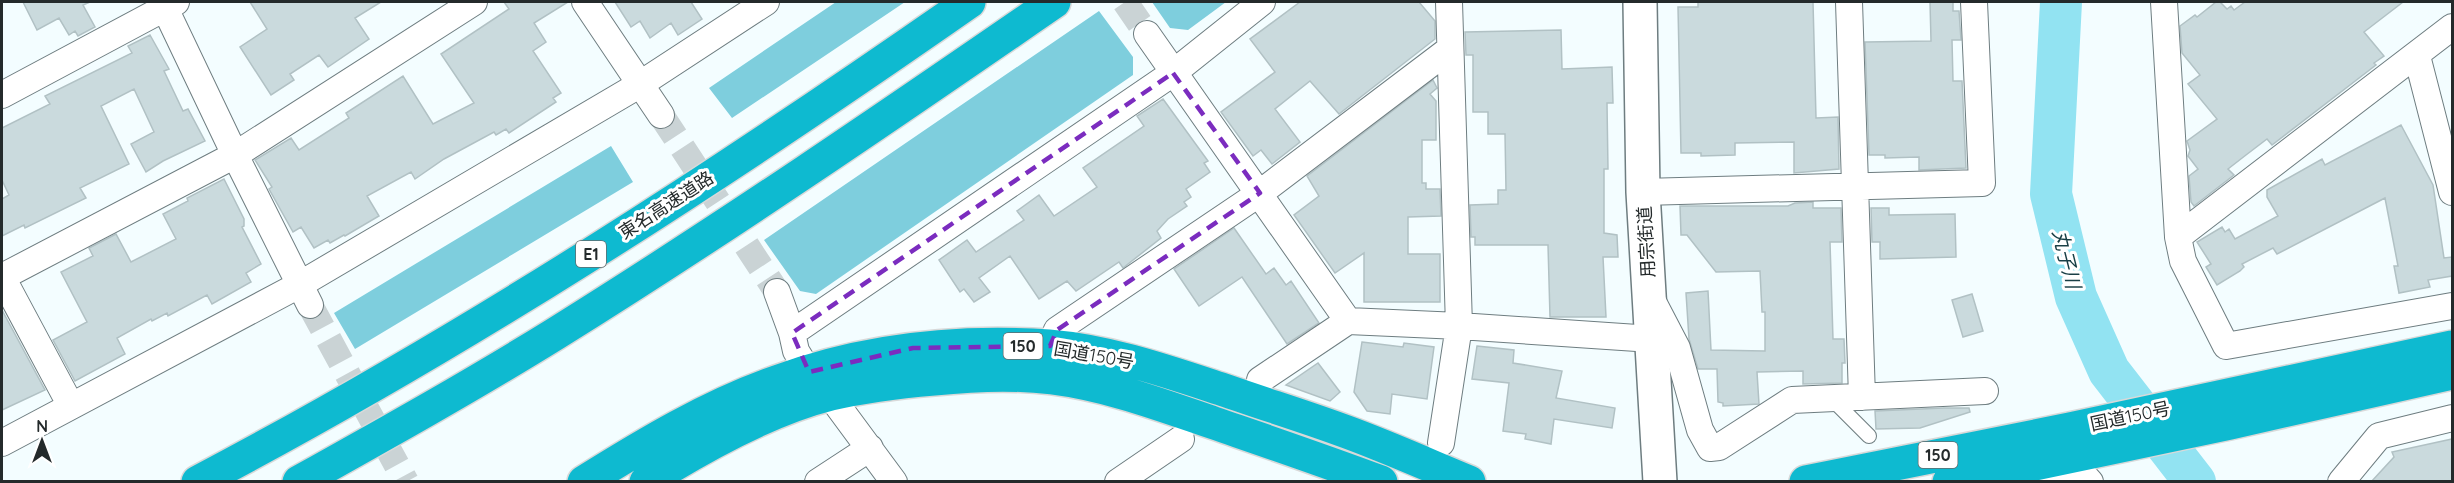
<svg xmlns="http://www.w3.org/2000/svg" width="2454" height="483" font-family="Quicksand,'Noto Sans JP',sans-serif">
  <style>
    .forest { fill: #7ecedd }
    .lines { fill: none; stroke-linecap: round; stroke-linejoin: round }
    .river { stroke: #92e3f2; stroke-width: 42 }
    .building { fill: #cadadd; stroke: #b1c1c4; stroke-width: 1.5 }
    .street-tunnel { stroke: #cad3d5; stroke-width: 26; stroke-dasharray: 26 13; stroke-linecap: butt }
    .lane-casing { stroke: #6e7d80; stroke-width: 16 }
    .street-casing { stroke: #6e7d80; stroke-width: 28 }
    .secondary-casing { stroke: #6e7d80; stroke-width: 36 }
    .highway-casing { stroke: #d8d9d9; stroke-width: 36 }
    .lane { stroke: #fff; stroke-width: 14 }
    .street { stroke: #fff; stroke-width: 26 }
    .secondary { stroke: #fff; stroke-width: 33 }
    .highway { stroke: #0ebad0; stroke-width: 33 }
    .marked { fill: none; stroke: #7b2cbf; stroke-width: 4.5; stroke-dasharray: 12 8; stroke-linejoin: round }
    .labels { text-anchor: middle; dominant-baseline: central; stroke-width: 6; stroke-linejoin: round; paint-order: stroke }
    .shield { fill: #fff; stroke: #666a6b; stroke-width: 1.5 }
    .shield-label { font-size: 16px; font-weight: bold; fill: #242a2b }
    .street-label { font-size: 18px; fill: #242a2b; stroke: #fff }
    .water-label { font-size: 20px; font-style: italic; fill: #193f46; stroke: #fff }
  </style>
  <rect width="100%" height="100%" fill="#f3fdff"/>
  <path class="forest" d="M836,2H905L732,118L709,88Z
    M1152,2H1226L1188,30L1170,28Z
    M1099,11L1133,57V75L816,294L800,291L764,240Z
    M611,146L633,182L355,349L334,313Z"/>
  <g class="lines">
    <path class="river" d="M2061,2L2051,194L2076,297L2109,371L2195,482"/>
  </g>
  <path class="building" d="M23,2H90L83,5L95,27L78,36L75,31L69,35L59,18L37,30Z
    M250,2H381L355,18L369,39L328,67L319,55L290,74L294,80L271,95L240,47L267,29Z
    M504,2H568L534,23L546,42L533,51L561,93L553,98L556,102L509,133L506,129L496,135L494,132L444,159L415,179L411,172L367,196L379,216L345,236L344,235L330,243L328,240L314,248L301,227L293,232L269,189L272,187L255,160L291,138L299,150L349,118L346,113L403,76L433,124L474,103L441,54L509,9Z
    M615,2H691L702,19L678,35L671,23L650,38L640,21L631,27Z
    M1300,2H1419L1435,21V39L1339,114L1310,81L1275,109L1300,142L1272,164L1261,150L1253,156L1221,112L1275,72L1250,39Z
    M1698,2H1813L1816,118L1838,117L1839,169L1794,173V142L1735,143V155L1701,156V153H1681L1678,7H1698Z
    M1930,2H1953V11H1959L1961,40H1952L1953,81H1962L1966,168L1919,170V157L1885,158V155H1869L1865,42L1931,41Z
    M2216,2H2220L2227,9L2231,6L2234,10L2245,2H2403L2364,32L2384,56L2374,63L2376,65L2272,145L2267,139L2246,155L2228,169L2234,175L2194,206L2191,202L2189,176L2198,169L2188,156L2190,150L2187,141L2217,119L2188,84L2200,75L2182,53L2180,26L2195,15L2197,17Z
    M1561,30L1562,69L1612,67L1613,103H1607L1608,169H1604V233L1617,235L1618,257H1603L1606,317H1550L1548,245H1475V237H1471L1470,205L1498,204V190H1506L1505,134H1488V112H1473V55H1466L1465,32Z
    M150,35L169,69L164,71L183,111L188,109L205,141L163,161L146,172L131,144L154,132L134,89L101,106L129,164L80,188L86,198L25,228L24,225L2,236V199L9,195L2,180V128L50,104L45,96L132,53L128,46Z
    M1433,80L1437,88L1430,94L1436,101V140H1422V183H1426V189H1440L1441,216L1408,217V254H1440V302H1364V253L1335,273L1294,215L1319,196L1307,176Z
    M1163,99L1208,161L1204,163L1210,172L1186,189L1191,197L1184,202L1187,206L1168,219L1157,231L1161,238L1123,268L1119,262L1076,291L1067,281L1039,299L1010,256L979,278L990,292L974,302L964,289L960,292L939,260L967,240L976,252L1024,220L1017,211L1039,195L1054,216L1097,187L1083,168L1144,126L1137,116Z
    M2401,125L2433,185L2444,258L2452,257V276L2428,280L2430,287L2399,293L2394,266H2398L2385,198L2277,254L2273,248L2242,264L2244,267L2240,271L2217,285L2206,267L2211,264L2197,242L2222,227L2225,232L2229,229L2235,239L2278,216L2267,197V190L2322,159L2325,165Z
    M224,179L244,219V226L242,227L261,264L246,273L251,282L212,304L207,295L168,316L167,313L152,321L151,319L117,338L125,354L75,381L53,340L87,322L61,272L93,256L89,248L116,234L131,262L176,239L163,214L188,201L187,198Z
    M1813,202V208H1841L1842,242H1830L1833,339H1844L1845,363H1842V383L1803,384V371L1757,372L1759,404L1723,406V403L1718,402L1717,369H1698L1689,339L1686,293L1708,291L1711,350L1765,351V312H1762L1760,271L1716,272L1687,235H1681L1680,206H1788L1795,203Z
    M1871,208H1889V215L1955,214L1956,257L1880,259V242H1872Z
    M1234,228L1266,274L1274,268L1286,285L1291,281L1319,323L1287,344L1242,277L1199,306L1174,269Z
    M1972,294L1983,331L1963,337L1952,300Z
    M2,310L45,390L2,410Z
    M1362,342L1403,347L1404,343L1434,347L1427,399L1392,394L1390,414L1367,411L1354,392Z
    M1477,346L1514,350L1513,363L1562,371L1556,398L1615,408L1612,428L1554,419L1551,444L1525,439L1526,434L1503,431L1509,383L1472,379Z
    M1318,363L1340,392L1330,401L1286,385Z
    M1944,408H1969L1970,412L1920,428L1876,429L1875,411Z
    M2452,439V482H2371L2394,457L2392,452Z"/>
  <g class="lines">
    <path class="street-tunnel" d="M1125,2L1147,34
      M661,115L777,292
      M310,305L406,482"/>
    <defs>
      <path id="lane" d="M1831,398L1869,436"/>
      <path id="street" d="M162,2L235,155L310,305
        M585,2L661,115
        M1849,2L1862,397
        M2164,2L2178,237L2183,261L2226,346L2452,306
        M1147,34L1348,321L1459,326L1652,339
        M2417,56L2452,192
        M2,95L176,2
        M1643,192L1982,183L1974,2
        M2178,237L2452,27
        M2,277L235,155L474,2
        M2,277L71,406
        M777,292L792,333L796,351L809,372L829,394L894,482
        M1652,300L1677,348L1700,430L1710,448L1719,447L1792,400L1985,391
        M792,333L1173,73L1262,2
        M1050,346L1057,330L1260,193L1450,49
        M1260,380L1348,321
        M2,443L299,285L639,85L766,2
        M1441,443L1459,326L1449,2
        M2046,476L2080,471L2090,482
        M818,482L870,448
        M1118,482L1181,439
        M2341,482L2379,436L2452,418"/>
      <path id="secondary" d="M1640,2L1643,192L1660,482"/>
      <path id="highway" d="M198,482C466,341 721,175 969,2
        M299,482C385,434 471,386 555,334C725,228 890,115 1054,2
        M584,482C645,444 708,406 776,382C863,350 957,340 1049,346C1110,351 1169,372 1227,391C1267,405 1307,417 1347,432C1388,447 1428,465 1469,482
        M646,482C700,448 770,409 831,394C865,386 899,382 934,379C973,375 1013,373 1052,378C1108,385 1161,405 1214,423C1269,442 1325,461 1381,482
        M1806,482L2070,429L2452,347
        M1949,482L2230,423L2452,373"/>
    </defs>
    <use href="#lane" class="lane-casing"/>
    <use href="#street" class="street-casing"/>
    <use href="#secondary" class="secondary-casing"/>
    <use href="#highway" class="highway-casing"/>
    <use href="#lane" class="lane"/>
    <use href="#street" class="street"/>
    <use href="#secondary" class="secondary"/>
    <use href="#highway" class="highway"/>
  </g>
  <path class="marked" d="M1173,73L1260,193L1057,330L1050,346L913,348L809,372L792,333Z"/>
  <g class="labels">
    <g class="shield">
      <rect x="576" y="241" width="30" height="26" rx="4.5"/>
      <rect x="1003.5" y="333" width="39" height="26" rx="4.5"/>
      <rect x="1918.5" y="442" width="39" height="26" rx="4.5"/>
    </g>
    <g class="shield-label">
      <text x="591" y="254">E1</text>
      <text x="1023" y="346">150</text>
      <text x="1938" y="455">150</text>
    </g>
    <g class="street-label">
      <text transform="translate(666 205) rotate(-33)">東名高速道路</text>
      <text transform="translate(1646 242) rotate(-93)">用宗街道</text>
      <text transform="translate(1094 355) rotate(10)">国道150号</text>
      <text transform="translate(2130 416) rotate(-12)">国道150号</text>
    </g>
    <g class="water-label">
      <text transform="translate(2067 259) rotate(76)">丸子川</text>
    </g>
  </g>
  <rect width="2454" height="483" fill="none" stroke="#242a2b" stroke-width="6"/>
  <g transform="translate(42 441)" stroke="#ffffff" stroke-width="4.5" paint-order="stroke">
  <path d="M0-4.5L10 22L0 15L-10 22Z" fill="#242a2b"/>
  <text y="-9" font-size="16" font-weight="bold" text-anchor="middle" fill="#242a2b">N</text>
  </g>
</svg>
